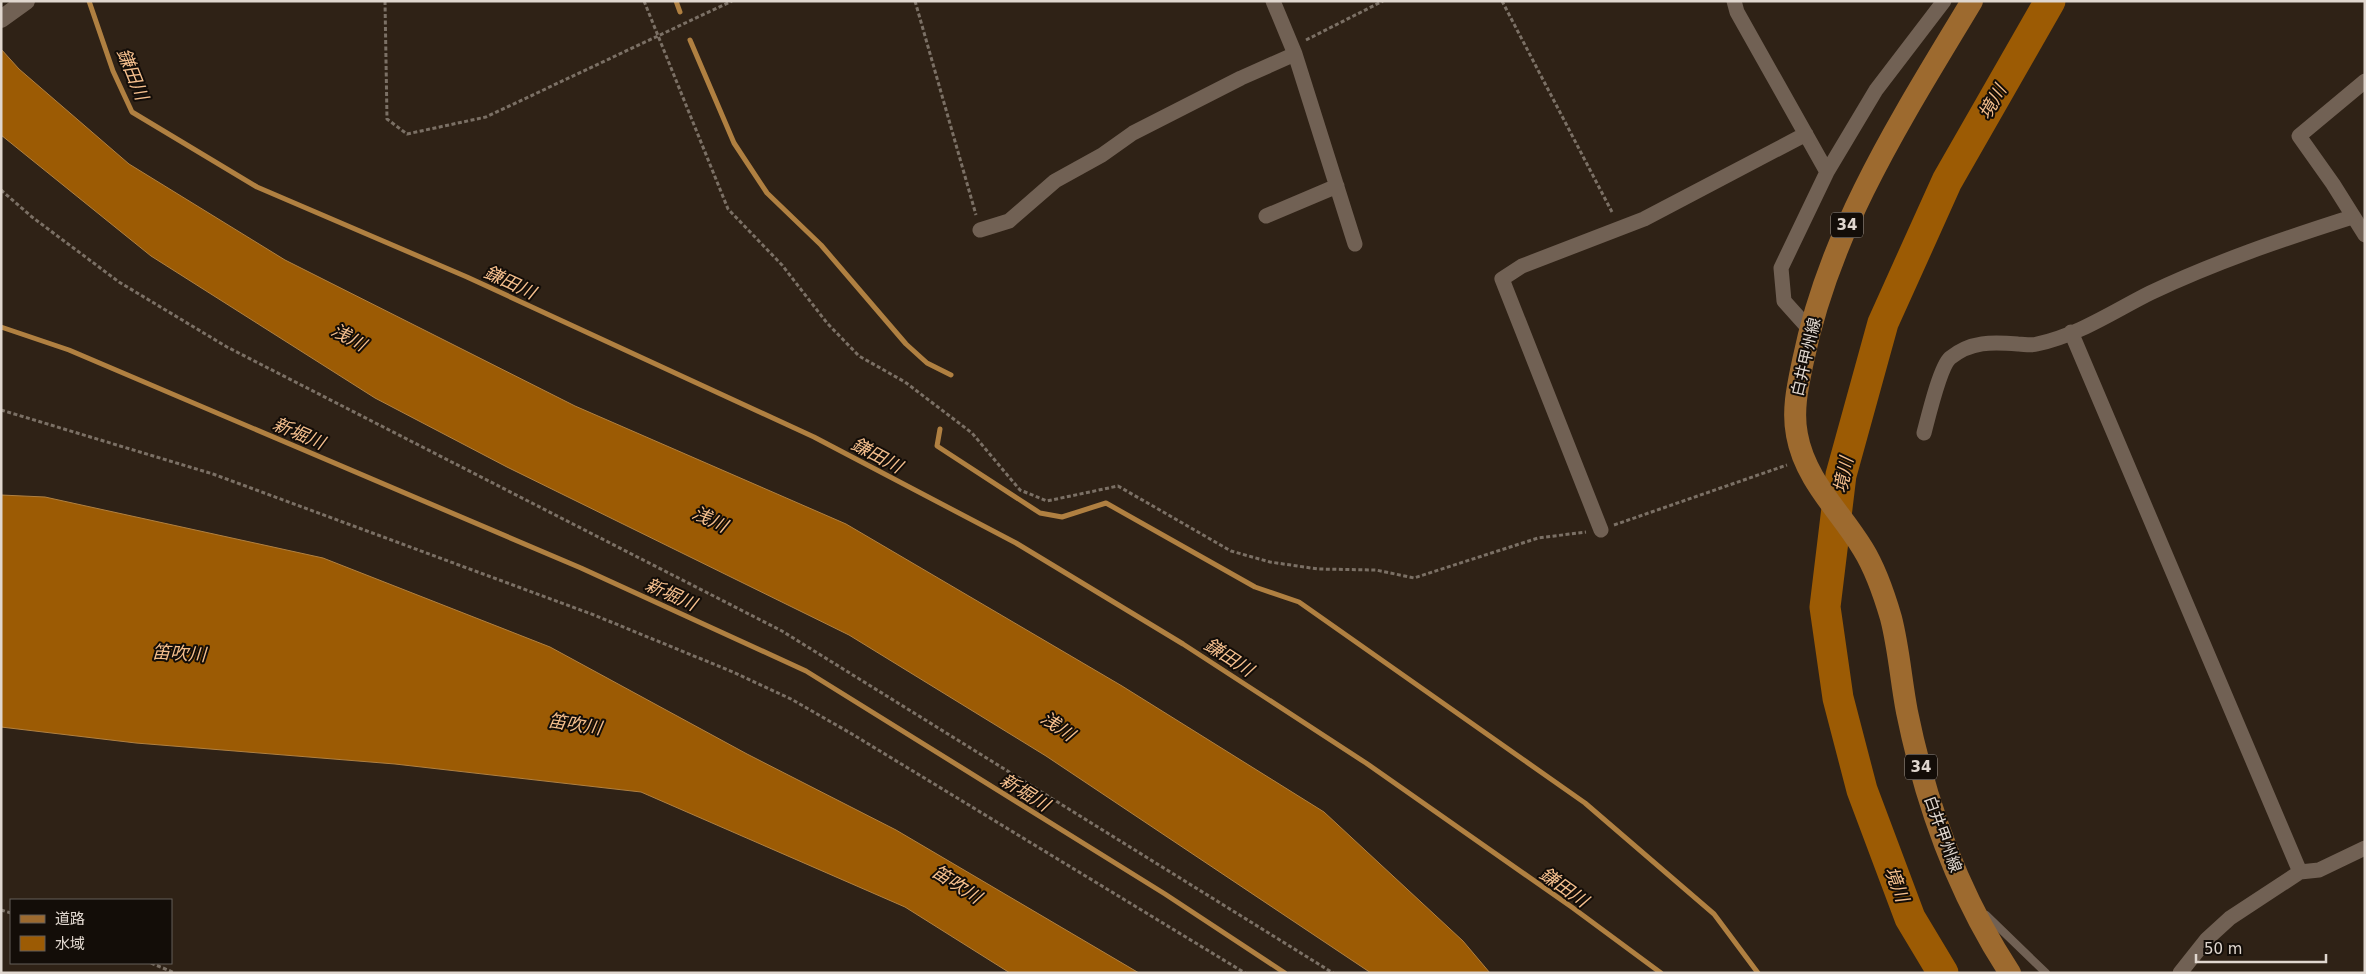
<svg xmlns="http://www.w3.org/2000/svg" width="2366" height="974" font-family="'DejaVu Sans','Noto Sans JP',sans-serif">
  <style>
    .water { fill: #9c5b04; stroke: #b08041 }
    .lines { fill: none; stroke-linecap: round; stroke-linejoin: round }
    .stream { stroke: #b08041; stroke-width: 5 }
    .river { stroke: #9c5b04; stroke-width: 31 }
    .path { stroke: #7b7065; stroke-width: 3; stroke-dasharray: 4 2.5; stroke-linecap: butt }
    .service { stroke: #716154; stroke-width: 8 }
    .minor { stroke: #716154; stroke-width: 15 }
    .tertiary { stroke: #716154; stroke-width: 18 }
    .primary { stroke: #9d6a2f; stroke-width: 22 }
    .labels { text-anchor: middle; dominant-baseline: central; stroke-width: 4; stroke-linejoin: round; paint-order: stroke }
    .shield { fill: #130d08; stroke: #a29a93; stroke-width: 1 }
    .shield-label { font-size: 15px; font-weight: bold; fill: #e0d7cf }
    .street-label { font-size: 16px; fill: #e0d7cf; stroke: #130d08 }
    .water-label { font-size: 18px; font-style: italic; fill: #f5bf8d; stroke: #130d08 }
  </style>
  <rect width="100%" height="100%" fill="#2f2216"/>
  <path class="water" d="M1,49L19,69L129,164L285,260L575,406L846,524L1122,686L1324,812L1463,941L1490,973H1371L1046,756L849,635L507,467L375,398L151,256L1,135Z
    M1,495L45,497L323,558L550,647L747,754L896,830L1139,973H1010L905,907L641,792L395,764L136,743L1,727Z"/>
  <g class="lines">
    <path class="stream" d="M89,1L113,71L132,112L257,187L467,277L814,437L1016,543L1183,644L1366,763L1573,908L1661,973
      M676,1L680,12
      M690,40L734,143L767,193L821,245L906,344L927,363L951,375
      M1,327L69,350L581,568L806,671L1165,894L1285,973
      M940,429L937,446L1040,513L1062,517L1106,503L1255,587L1299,602L1585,803L1714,914L1758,973"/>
    <path class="river" d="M1943,973L1910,918L1862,790L1838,698L1825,607L1841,475L1883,323L1947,181L2050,1"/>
    <path class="path" d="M385,1L387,119L407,134L486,117L732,1
      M644,1L728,209L782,265L827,323L859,356L905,382L972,433L1020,490L1047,501L1118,486L1231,551L1270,562L1318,569L1376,570L1414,578L1538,538L1586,532
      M915,1L976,215
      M1502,1L1613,214
      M1306,40L1383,1
      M1,190L32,217L119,282L227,347L782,631L1333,973
      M1,410L213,474L594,615L733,672L791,699L852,734L1245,973
      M1614,525L1787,465
      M1,910L11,913
      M151,963L175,973"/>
    <path class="service" d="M1986,915L2046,973"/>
    <path class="minor" d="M1273,1L1295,54L1355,244
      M1734,1L1737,12L1827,172
      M2365,81L2299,136L2333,184L2365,235
      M1266,216L1337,186
      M980,230L1009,221L1055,181L1102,155L1133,133L1241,78L1295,54
      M1810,330L1784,301L1781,268L1827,172L1876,90L1944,1
      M2071,332L2300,872
      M1924,433C1928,418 1940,367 1950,358C1971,341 1992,342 2018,344C2024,344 2031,346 2037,344C2077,336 2114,311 2150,293C2215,262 2283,239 2352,217
      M1601,530L1502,279L1522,266L1644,219L1806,134
      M2180,973L2207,939L2230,918L2300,872L2319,870L2365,848"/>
    <path class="tertiary" d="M1,19L26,1"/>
    <path class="primary" d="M1972,1C1903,116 1830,228 1803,361C1798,385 1792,410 1797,435C1805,480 1840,511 1863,549C1876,570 1884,594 1891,618C1899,649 1901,681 1907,712C1926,805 1958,894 2010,973"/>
  </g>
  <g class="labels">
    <g class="shield">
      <rect x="1831" y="212.5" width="32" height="25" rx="4"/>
      <rect x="1905" y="754.5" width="32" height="25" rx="4"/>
    </g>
    <g class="shield-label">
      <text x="1847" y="225">34</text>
      <text x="1921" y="767">34</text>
    </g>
    <g class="street-label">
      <text transform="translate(1806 357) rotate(-77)">白井甲州線</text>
      <text transform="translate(1943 834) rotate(70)">白井甲州線</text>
    </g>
    <g class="water-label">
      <text transform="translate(133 74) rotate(68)">鎌田川</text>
      <text transform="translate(1992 102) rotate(-60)">境川</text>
      <text transform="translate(510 282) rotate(25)">鎌田川</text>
      <text transform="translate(349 337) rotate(29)">浅川</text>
      <text transform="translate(299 433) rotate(23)">新堀川</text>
      <text transform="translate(877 455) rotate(28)">鎌田川</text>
      <text transform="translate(1843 475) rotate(-79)">境川</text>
      <text transform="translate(710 519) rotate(25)">浅川</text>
      <text transform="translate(671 594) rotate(24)">新堀川</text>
      <text transform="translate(179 653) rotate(3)">笛吹川</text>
      <text transform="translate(1229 657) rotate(33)">鎌田川</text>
      <text transform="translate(575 724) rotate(9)">笛吹川</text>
      <text transform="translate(1058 726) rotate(35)">浅川</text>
      <text transform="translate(1025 792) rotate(32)">新堀川</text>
      <text transform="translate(957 884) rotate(33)">笛吹川</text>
      <text transform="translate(1897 884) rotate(69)">境川</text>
      <text transform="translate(1564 887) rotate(35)">鎌田川</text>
    </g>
  </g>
  <rect width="2366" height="974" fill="none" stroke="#e0d7cf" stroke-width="5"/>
  <rect x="10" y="899" width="162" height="65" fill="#130d08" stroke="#655e58"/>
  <rect x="20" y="915" width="25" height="8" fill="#9d6a2f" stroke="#655e58"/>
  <text x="55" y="924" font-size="15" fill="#e0d7cf">道路</text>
  <rect x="20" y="936" width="25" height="15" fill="#9c5b04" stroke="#655e58"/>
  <text x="55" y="949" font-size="15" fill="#e0d7cf">水域</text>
  <path d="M2196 954v8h130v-8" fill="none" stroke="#e0d7cf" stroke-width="2.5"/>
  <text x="2204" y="954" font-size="15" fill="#e0d7cf" stroke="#130d08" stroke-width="4" paint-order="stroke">50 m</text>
</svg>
